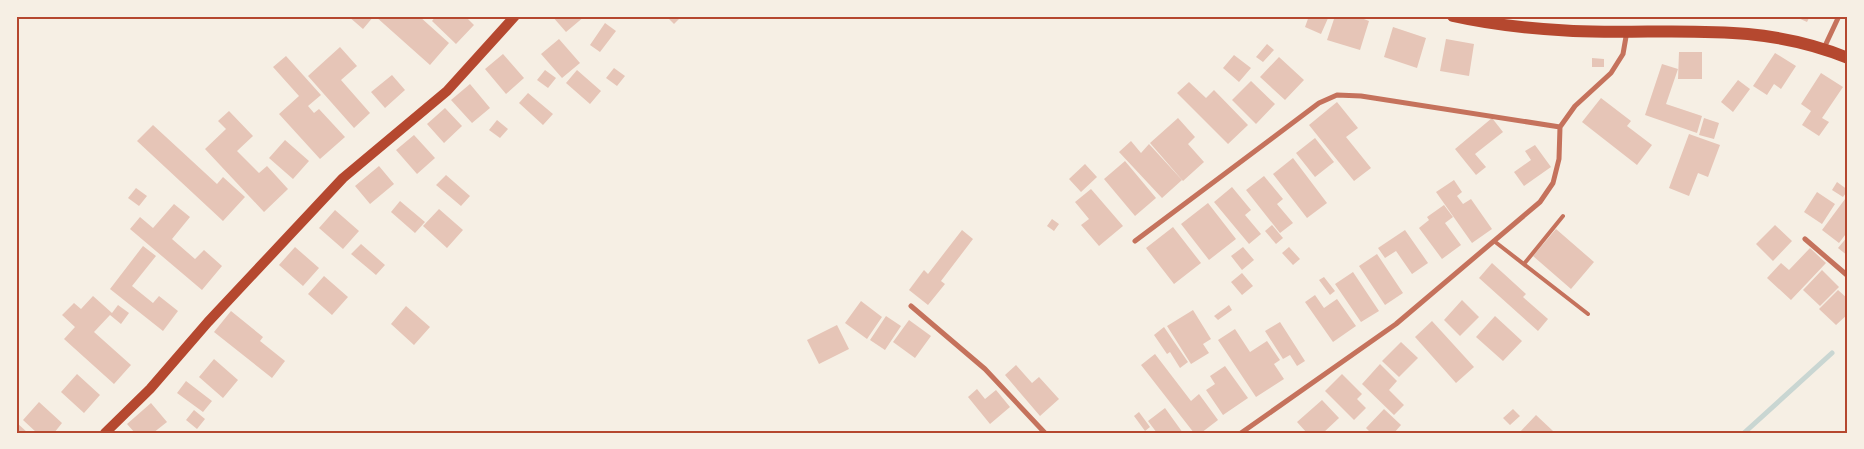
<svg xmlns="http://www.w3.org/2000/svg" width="1864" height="449" font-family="Poppins,sans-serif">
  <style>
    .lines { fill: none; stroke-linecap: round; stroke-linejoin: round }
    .stream { stroke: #c9d6d2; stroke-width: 5 }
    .building { fill: #e6c5b7 }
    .service { stroke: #c5725c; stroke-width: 4 }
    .minor { stroke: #c5725c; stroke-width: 5 }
    .secondary { stroke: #b5482f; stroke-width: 10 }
    .primary { stroke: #b5482f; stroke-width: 12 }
    .neatline { fill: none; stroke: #b5482f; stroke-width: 2 }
  </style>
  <rect width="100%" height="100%" fill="#f6efe4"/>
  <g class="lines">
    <path class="stream" d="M1744,433L1832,353"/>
  </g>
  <path class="building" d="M348,16H374L363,29Z
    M375,16H419L449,43L430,65Z
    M436,16L452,18L465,16L474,25L456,44L432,21Z
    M552,16H585L566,32Z
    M666,16H682L674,24Z
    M1309,16H1329L1321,34L1305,27Z
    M1335,16H1356L1369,21L1360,50L1327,40Z
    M1794,16H1810L1807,22Z
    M605,23L616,31L600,52L590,45Z
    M1393,27L1426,38L1417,68L1384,57Z
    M559,39L580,63L562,78L541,54Z
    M1446,39L1474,44L1469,76L1440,71Z
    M1267,44L1274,50L1263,62L1256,57Z
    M340,47L357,66L341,80L370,113L354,128L308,76Z
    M1679,52H1702V79H1678Z
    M1775,53L1796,66L1781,89L1774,84L1767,95L1753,86Z
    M503,54L524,78L506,94L485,69Z
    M1234,55L1251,68L1239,82L1223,68Z
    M286,56L321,95L308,106L314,113L319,109L345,137L320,159L279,114L299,96L273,67Z
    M1279,57L1304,80L1285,100L1260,77Z
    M1592,58L1604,59V67H1592Z
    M1662,64L1678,69L1666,104L1702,116L1697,133L1645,115Z
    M614,68L625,76L617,86L606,78Z
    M545,70L556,78L548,88L537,80Z
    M577,70L601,91L590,104L566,83Z
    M1821,73L1843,87L1822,118L1829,122L1819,136L1802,125L1811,111L1801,104Z
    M392,75L405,90L385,108L371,92Z
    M1738,80L1750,89L1733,112L1721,102Z
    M1251,81L1275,104L1256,124L1232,100Z
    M1189,82L1206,98L1214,90L1248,125L1228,144L1177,93Z
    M470,84L490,108L472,123L451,100Z
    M528,93L553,114L543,125L519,103Z
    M1601,98L1631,121L1627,126L1652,145L1637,165L1582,122Z
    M1337,102L1358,128L1346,137L1371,168L1354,181L1309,125Z
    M445,108L462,126L444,143L427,124Z
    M229,111L253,136L237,151L259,173L267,166L288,189L264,212L205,149L226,129L218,121Z
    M1178,118L1195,137L1188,144L1204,162L1183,181L1150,143Z
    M1492,118L1503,132L1475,154L1486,167L1476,175L1455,149Z
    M1704,118L1719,123L1714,139L1699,135Z
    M497,120L508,129L500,138L489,130Z
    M153,125L217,184L223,177L245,197L223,221L137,141Z
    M1689,134L1720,145L1708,177L1698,173L1689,196L1669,188Z
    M414,135L435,158L417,174L396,150Z
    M1315,138L1334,162L1315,177L1296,153Z
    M285,140L309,161L293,179L269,158Z
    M1131,141L1141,153L1149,144L1182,180L1162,198L1119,152Z
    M1535,145L1551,167L1524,186L1514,172L1531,160L1525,151Z
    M1293,158L1327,203L1307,218L1273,174Z
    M1125,161L1156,198L1135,216L1104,179Z
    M1085,164L1097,177L1081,192L1069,179Z
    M379,166L394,184L370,204L355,186Z
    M446,175L470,196L461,206L436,185Z
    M1264,176L1283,199L1277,204L1293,223L1280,233L1246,190Z
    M1454,180L1462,192L1457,196L1463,204L1471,199L1492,229L1472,243L1436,192Z
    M1837,182L1848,190L1843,197L1832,190Z
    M1232,187L1251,210L1245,215L1261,234L1249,244L1214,202Z
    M136,188L147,196L139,206L128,198Z
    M1091,189L1123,226L1099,246L1081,225L1089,219L1075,202Z
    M1817,192L1835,204L1822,224L1804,212Z
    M1848,195V231L1839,243L1822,230Z
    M400,201L425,222L415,233L391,212Z
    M1208,203L1236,239L1209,260L1181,224Z
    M174,204L190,217L172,239L195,259L204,250L222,266L202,290L130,229L140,217L153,228Z
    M1444,205L1453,217L1445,223L1461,245L1442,259L1419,228L1429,220L1427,217Z
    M439,209L463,230L447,248L423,226Z
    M335,210L359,231L343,249L319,228Z
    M1052,219L1059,224L1054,231L1047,226Z
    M1272,225L1283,238L1276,244L1265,231Z
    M1775,225L1792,241L1773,261L1756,244Z
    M1173,227L1201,263L1174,284L1146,248Z
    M1556,229L1594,262L1571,289L1533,256Z
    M962,230L973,239L941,281L945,284L928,305L909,290L924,270L928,274Z
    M1405,230L1428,263L1412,274L1396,251L1385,258L1378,248Z
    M1848,236V256L1838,248Z
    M361,244L385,265L376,275L351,254Z
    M143,246L156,256L132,286L153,303L159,296L178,311L163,331L110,289Z
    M295,247L319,268L303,286L279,265Z
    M1243,247L1254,260L1242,270L1231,256Z
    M1289,247L1300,259L1293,265L1282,253Z
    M1810,248L1826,263L1791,300L1767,278L1781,263L1789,270Z
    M1377,254L1403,293L1385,305L1359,266Z
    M1492,263L1526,294L1523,297L1548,319L1538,331L1479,278Z
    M1822,270L1839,287L1820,306L1803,290Z
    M1353,272L1379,311L1361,322L1335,284Z
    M1242,273L1253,286L1242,295L1231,282Z
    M324,276L348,297L332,315L308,294Z
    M1324,277L1335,291L1330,295L1319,280Z
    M1838,290L1848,299V314L1836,325L1819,309Z
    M1315,295L1324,308L1337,299L1356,326L1333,342L1305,302Z
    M93,296L112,313L118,305L129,313L121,324L110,315L94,332L131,365L114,384L64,339L75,327L62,315L74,303L81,309Z
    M1462,300L1479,317L1460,336L1444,320Z
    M861,301L882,317L867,339L845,323Z
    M1229,305L1232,310L1218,320L1214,316Z
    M406,306L430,327L414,345L391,324Z
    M1193,310L1211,339L1203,344L1209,353L1191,364L1167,326Z
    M231,311L263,337L260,341L285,361L272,378L214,332Z
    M886,316L901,326L885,350L870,340Z
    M1495,316L1522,341L1503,361L1476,337Z
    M909,320L931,336L915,358L893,342Z
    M1432,321L1474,367L1456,383L1415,337Z
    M1280,322L1305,361L1297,366L1290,355L1283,359L1265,331Z
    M837,325L849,349L819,364L807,340Z
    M1164,327L1188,362L1180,368L1170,352L1167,354L1154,335Z
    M1235,329L1250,352L1267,341L1280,360L1274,364L1284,379L1256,397L1218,340Z
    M1401,342L1418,358L1399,377L1382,361Z
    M1155,354L1191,401L1199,394L1218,420L1201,433H1194L1141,365Z
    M214,359L238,380L223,398L199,377Z
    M1380,364L1397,381L1389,390L1404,405L1394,415L1362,384Z
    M1016,365L1032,383L1039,377L1059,399L1040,416L1005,375Z
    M1225,366L1248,398L1223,415L1206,390L1215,384L1210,376Z
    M77,374L100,395L84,413L61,392Z
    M1342,374L1362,394L1357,399L1366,408L1354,420L1325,391Z
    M186,381L212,401L203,412L177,393Z
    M977,389L985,399L996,390L1010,407L990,424L968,397Z
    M1322,400L1339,418L1323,433H1307L1297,422Z
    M39,402L62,423L54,433H37L23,420Z
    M151,403L167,422L153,433H135L127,424Z
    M1165,408L1183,433H1157L1148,421Z
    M1384,409L1401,425L1394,433H1371L1366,428Z
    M1513,409L1520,416L1510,425L1503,418Z
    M194,410L205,419L197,429L186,420Z
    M1139,412L1150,427L1145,431L1134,416Z
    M1536,415L1553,431L1551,433H1519Z
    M16,422L28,433H16Z"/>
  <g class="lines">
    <path class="service" d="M1494,241L1588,314
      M1524,264L1563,216"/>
    <path class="minor" d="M1824,48L1839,16
      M1805,239L1848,276
      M1135,241L1319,103L1337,95L1361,96L1560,127
      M911,306L985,369L1045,433
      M1241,433L1396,324L1540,202L1553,183L1559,159L1560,127L1575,106L1611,73L1623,54L1627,31"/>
    <path class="secondary" d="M105,433L150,389L208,322L343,178L447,91L515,16"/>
    <path class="primary" d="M1453,16C1493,25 1532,29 1573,31C1669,35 1756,20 1848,58"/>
  </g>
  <rect width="1864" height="449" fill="none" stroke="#f6efe4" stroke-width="35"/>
  <rect x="18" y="18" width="1828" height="414" class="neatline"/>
</svg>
